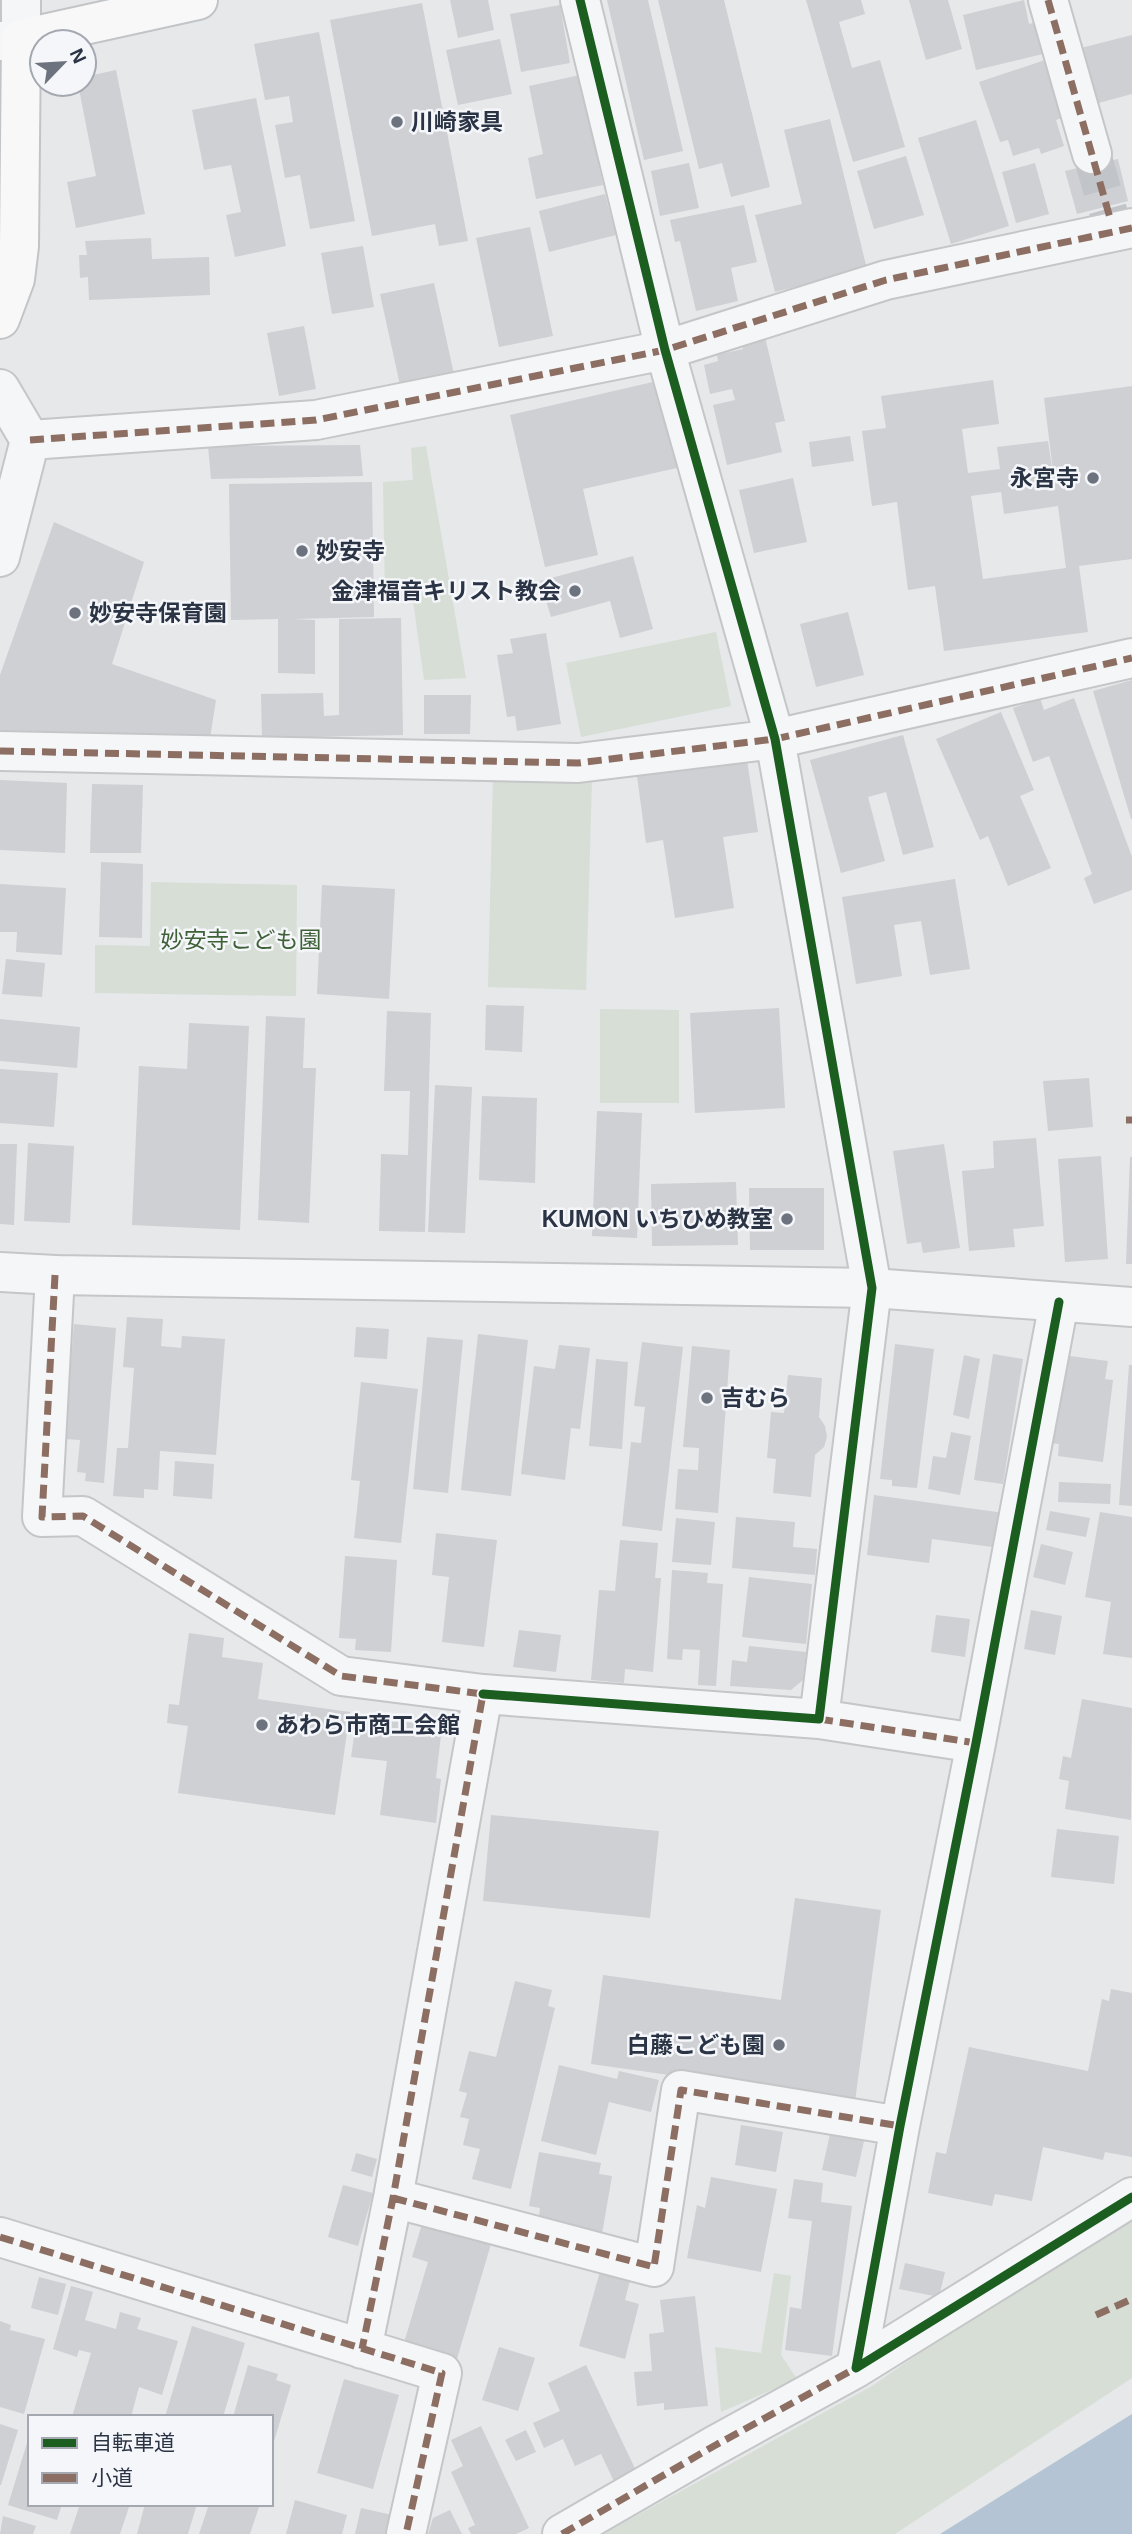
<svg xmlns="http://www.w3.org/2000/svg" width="1132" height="2534" font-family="Arial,'Noto Sans JP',sans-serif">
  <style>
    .green { fill: #d6ded6 }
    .water { fill: #b4c4d5 }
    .building { fill: #ced0d3; fill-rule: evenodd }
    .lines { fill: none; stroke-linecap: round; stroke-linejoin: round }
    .minor-tunnel { stroke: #c1c4c9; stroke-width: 38; stroke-dasharray: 38 19; stroke-linecap: butt }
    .minor-casing { stroke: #c4c6c8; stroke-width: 42 }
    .tertiary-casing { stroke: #c4c6c8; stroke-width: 42 }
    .primary-casing { stroke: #c2c5c8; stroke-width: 42 }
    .minor { stroke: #f5f6f7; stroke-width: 38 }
    .tertiary { stroke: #f5f6f7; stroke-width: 38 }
    .primary { stroke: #f8f8f8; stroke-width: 38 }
    .quiet { stroke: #8d6e63; stroke-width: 7; stroke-dasharray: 14 7; stroke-linecap: butt }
    .cycleway-casing { stroke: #f4f6f9; stroke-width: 13 }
    .cycleway { stroke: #1b5e20; stroke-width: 9 }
    .poi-dot { fill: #6c737f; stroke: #f4f6f9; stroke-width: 2.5 }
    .labels { text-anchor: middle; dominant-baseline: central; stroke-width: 5; stroke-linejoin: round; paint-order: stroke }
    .poi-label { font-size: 23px; font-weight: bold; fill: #2b3445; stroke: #f4f6f9; text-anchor: start }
    .park-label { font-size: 23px; fill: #3f6138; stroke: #f4f6f9 }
  </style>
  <rect width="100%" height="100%" fill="#e6e8ea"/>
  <path class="green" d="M426,446L466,678L424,680L413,601L385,600L383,482L413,480L411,448Z
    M716,632L731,706L581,737L566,663Z
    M493,776L592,779L586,990L488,987Z
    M151,882L297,885L296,996L95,993V945L150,946Z
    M600,1009L679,1010V1103H600Z
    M1132,2206V2378L895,2534H603L872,2386Z
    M774,2273L791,2276L781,2355L797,2379L721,2412L715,2347L761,2353Z"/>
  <path class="water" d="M1132,2414V2534H940Z"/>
  <path class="building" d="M450,0H488L494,30L458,38Z
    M607,0H648L683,151L644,160Z
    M658,0H724L770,187L731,197L722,163L699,169Z
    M806,0H861L865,14L839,22L852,68L880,60L905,147L853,162Z
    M909,0H948L962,49L926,60Z
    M1024,0L1029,24L1043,20L1051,52L976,70L963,15Z
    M422,3L468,241L439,246L435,224L372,236L330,20Z
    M560,5L570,63L521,72L510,14Z
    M319,32L355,221L310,229L300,175L285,178L275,125L293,122L289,96L265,100L254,44Z
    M1132,35V94L1087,106L1073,50Z
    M500,39L512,94L458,105L446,50Z
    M1048,59L1068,116L1056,120L1064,146L1041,154L1039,148L1013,156L1008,140L1000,142L979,82Z
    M116,70L145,214L76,228L67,182L96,176L78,84H84V77Z
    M580,75L603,185L536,199L528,158L543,154L529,86Z
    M256,98L286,246L235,257L226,215L241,212L231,165L204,170L192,110Z
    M830,119L867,269L775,292L755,215L802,204L784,130Z
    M976,120L1009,226L951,244L918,138Z
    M906,156L924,215L874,229L857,171Z
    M1118,159L1128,201L1077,214L1065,171Z
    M689,163L699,208L660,216L651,171Z
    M1035,163L1049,214L1016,223L1002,172Z
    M605,194L616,235L549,252L539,211Z
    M744,205L757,262L731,268L738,301L696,311L680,241L675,242L670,220Z
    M530,227L553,336L499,347L476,238Z
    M151,238L152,259L209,257L210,295L89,300L88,277L80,278L79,255H87L85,241Z
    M363,246L374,307L332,314L321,253Z
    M434,283L454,374L400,385L380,294Z
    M304,326L316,389L279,396L267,333Z
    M765,337L785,421L775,423L782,452L727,465L713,405L735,400L732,389L710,394L704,365L718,361L717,355L743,349L742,343Z
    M993,380L999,424L962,429L968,473L1000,469L997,447L1048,441L1055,487L1044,398L1132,386V559L1079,566L1088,632L944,651L935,586L908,590L897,502L872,506L862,431L886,428L881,396ZM1001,492L1004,514L1058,506L1066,568L983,579L971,496Z
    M657,381L677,468L583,489L598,555L545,567L510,415Z
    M850,436L854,461L812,467L809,442Z
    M360,445L363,476L211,479L208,446Z
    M793,478L807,542L754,553L739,490Z
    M372,482L374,617L292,619L315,620V674L278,673V619L231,620L229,484Z
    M54,522L144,562L112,664L216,700L209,745L0,734V675Z
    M633,556L653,629L620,638L610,601L551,617L540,581Z
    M848,612L864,675L816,687L800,624Z
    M401,618L403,735L262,738L261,694L323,693L324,716L339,715V619Z
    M546,633L561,724L517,731L515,716L507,717L497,655L513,653L510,639Z
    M1132,680V819H1131L1093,691Z
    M424,695H471L470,734H424Z
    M1040,698L1044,710L1074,698L1132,857V890L1094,904L1084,878L1092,874L1049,756L1033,762L1013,708Z
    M1001,712L1034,790L1020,796L1051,868L1008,886L988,836L980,840L936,739Z
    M903,735L934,847L903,855L886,792L868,797L885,861L841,873L810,760Z
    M747,760L758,832L723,837L734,908L675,918L663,840L646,843L637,776Z
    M0,780L67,783L65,853L0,850Z
    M92,784L143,785L141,853H90Z
    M101,862L143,864L142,938L99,937Z
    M955,879L970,969L930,975L921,921L894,925L902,976L856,984L842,897Z
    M0,884L66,888L62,955L16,952L17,932H0Z
    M322,885L395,889L389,999L317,994Z
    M6,959L45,963L42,997L2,994Z
    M486,1005L524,1006L522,1052L485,1050Z
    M779,1008L785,1108L695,1113L690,1013Z
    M387,1011L431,1013L425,1232L379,1231L381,1154L408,1155L410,1091H384Z
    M266,1016L305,1018L303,1068H316L309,1223L258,1220Z
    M0,1019L80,1027L77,1068L0,1061Z
    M189,1023L249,1026L240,1230L132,1225L139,1066L187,1069Z
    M0,1069L58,1073L54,1127L0,1123Z
    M1089,1078L1093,1127L1048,1131L1043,1081Z
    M435,1085L472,1087L465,1233L428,1232Z
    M482,1096L537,1098L535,1183L479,1180Z
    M597,1111L642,1113L637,1238L592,1236Z
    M1036,1138L1044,1226L1013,1229L1015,1247L969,1251L962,1171L994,1168L993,1141Z
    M28,1143L74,1146L70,1223L24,1221Z
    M0,1144H17L14,1225L0,1224Z
    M944,1144L960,1248L923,1253L921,1242L907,1244L893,1151Z
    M1101,1156L1108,1259L1065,1262L1058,1159Z
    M1130,1157H1132V1264H1126Z
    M736,1182L738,1245L652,1246L651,1184Z
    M749,1188H824V1250H750Z
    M127,1317L163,1319L161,1346L181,1348L182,1336L225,1339L216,1455L160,1451L158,1490L144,1489V1498L113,1496L117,1448H128L134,1368L123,1367Z
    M74,1324L116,1328L104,1483L85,1481L86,1473L77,1472L80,1440L65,1439Z
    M356,1327L389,1329L387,1359L354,1357Z
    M478,1334L528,1340L511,1496L461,1490Z
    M427,1337L463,1340L448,1493L413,1489Z
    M642,1342L683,1347L662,1531L622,1526L631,1442L641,1443L645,1407L634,1406Z
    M895,1344L934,1349L917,1488L892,1486V1480L880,1479Z
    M559,1345L590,1348L580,1429L571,1428L565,1480L521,1474L534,1366L555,1369Z
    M692,1346L730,1350L718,1513L675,1509L678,1469L698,1470L699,1448L683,1447Z
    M993,1354L1023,1359L1003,1484L974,1480Z
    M964,1355L980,1359L969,1419L953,1415Z
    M1062,1355L1108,1361L1105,1379L1113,1380L1103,1462L1058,1456L1059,1444L1050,1443Z
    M596,1359L628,1362L622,1449L589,1446Z
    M1129,1365H1132V1506L1119,1505Z
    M788,1375L822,1378L819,1417L825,1426L827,1437L824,1447L815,1455L811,1497L773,1493L776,1459L767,1458L771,1412L784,1413Z
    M361,1382L418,1389L401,1543L354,1538L360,1481L351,1480Z
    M951,1432L971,1436L960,1495L928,1489L933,1456L946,1458Z
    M175,1461L214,1464L212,1499L173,1496Z
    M1059,1482L1111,1484L1110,1504L1058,1502Z
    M874,1495L1004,1513L1000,1548L932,1539L929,1563L867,1555Z
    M1050,1511L1090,1518L1086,1537L1046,1530Z
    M1100,1512L1132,1517V1658L1103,1654L1111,1602L1085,1597Z
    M736,1517L795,1522L793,1547L817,1549L815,1575L732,1568Z
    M676,1518L715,1522L711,1565L672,1562Z
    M436,1533L497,1540L484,1647L442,1642L449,1577L432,1575Z
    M620,1540L658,1543L655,1578H661L653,1672L625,1669L624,1683L591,1680L599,1590L615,1591Z
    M1041,1544L1073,1552L1065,1585L1033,1577Z
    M345,1556L397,1560L391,1652L355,1650L356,1639L339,1638Z
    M672,1570L708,1573L707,1583L723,1584L716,1686L698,1685L700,1650L683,1649L682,1660L667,1659Z
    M749,1577L812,1584L806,1644L742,1637Z
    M1031,1610L1062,1616L1055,1655L1024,1649Z
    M936,1615L970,1619L965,1657L931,1652Z
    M519,1630L561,1635L556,1672L513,1667Z
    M189,1633L224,1638L222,1657L263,1663L258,1699L350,1712L335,1815L178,1793L188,1726L167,1723L169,1704L179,1705Z
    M749,1646L806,1652L803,1680L791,1690L730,1686L732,1660L747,1662Z
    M1082,1699L1132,1708L1131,1820L1065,1809L1069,1781L1059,1779L1063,1756L1071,1758Z
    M357,1715L442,1727L436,1778L441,1779L436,1823L380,1815L387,1761L351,1757Z
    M491,1815L659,1831L650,1918L483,1901Z
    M1057,1829L1119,1836L1114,1884L1051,1877Z
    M795,1898L881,1910L855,2101L591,2064L603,1975L781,2000Z
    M515,1981L552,1990L548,2006L555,2008L511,2189L472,2179L480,2149L463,2145L469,2119L460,2117L467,2093L459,2091L469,2051L496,2057Z
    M1111,1989L1132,1993V2157L1105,2152L1103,2160L1043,2147L1032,2201L995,2194L992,2206L928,2193L936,2152L946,2154L969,2047L1088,2071L1102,1999L1109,2001Z
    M559,2065L617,2079L619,2071L659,2080L651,2112L609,2102L596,2155L541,2141Z
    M741,2125L783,2132L776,2172L735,2165Z
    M830,2134L864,2141L856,2177L822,2170Z
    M539,2152L601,2163L599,2174L612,2176L602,2234L538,2223L540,2208L529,2206Z
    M356,2153L377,2159L372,2177L351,2171Z
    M711,2177L777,2189L761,2272L687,2258L697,2205L705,2208Z
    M794,2179L823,2183L821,2202L852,2206L832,2356L785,2350L790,2307L801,2309L812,2221L788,2218Z
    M343,2185L373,2193L358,2246L328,2237Z
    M422,2224L491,2244L454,2369L401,2353L428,2262L412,2257Z
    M905,2263L945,2272L939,2297L899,2289Z
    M601,2268L631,2277L625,2300L639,2304L625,2359L579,2346Z
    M39,2277L66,2284L58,2315L31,2308Z
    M71,2286L93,2292L85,2320L116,2329L120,2312L141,2318L137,2329L178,2341L162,2395L139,2387L131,2417H72L91,2353L79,2350L77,2357L53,2349Z
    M695,2296L708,2406L664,2410V2403L637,2406L634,2372L652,2371L649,2334L664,2332L660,2300Z
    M0,2321L11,2325L10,2330L45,2339L24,2414L0,2407Z
    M192,2326L245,2343L223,2417H165Z
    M499,2347L535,2358L518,2411L482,2400Z
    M248,2365L278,2374L276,2380L291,2385L272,2448L271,2417H233Z
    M586,2365L639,2477L617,2488L601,2454L575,2466L563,2439L544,2448L533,2423L560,2411L548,2383Z
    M344,2379L399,2395L373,2489L317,2473Z
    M0,2424L18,2430L1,2485H0Z
    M481,2426L529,2528L516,2534H471L468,2528L475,2525L451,2472L463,2466L451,2440Z
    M526,2430L536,2452L516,2461L505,2440Z
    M30,2433V2504H62L57,2520L8,2505Z
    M295,2500L347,2515L342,2534H286Z
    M80,2504H130L120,2534H70Z
    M145,2504H197L188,2534H137Z
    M209,2504H260L250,2534H199Z
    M361,2508L401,2517L397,2534H355Z
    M450,2510L462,2534H428L433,2518Z
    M3,2516L36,2526L33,2534H0Z"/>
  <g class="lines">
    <path class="minor-tunnel" d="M1092,154L1110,218"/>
    <defs>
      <path id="minor" d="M1048,0L1092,154
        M0,389L30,440L0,557
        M30,440L316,420L665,350L886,280L1132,228
        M0,751L578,763L775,739L1132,658
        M55,1275L42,1517L83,1516L341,1676L483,1694L393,2198L362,2349
        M1059,1302L976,1743L900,2126L856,2368L1132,2197
        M483,1694L819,1719L872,1288L775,739L665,350L580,0
        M819,1719L976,1743
        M393,2198L654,2267L681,2090L900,2126
        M0,2237L442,2373L406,2534
        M562,2534L714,2446L856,2368"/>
      <path id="tertiary" d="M0,41L21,39V0
        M0,1272L55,1275L872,1288L1132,1307"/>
      <path id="primary" d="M0,319L15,279L19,246L21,39L198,0"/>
    </defs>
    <use href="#minor" class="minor-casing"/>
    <use href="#tertiary" class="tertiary-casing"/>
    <use href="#primary" class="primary-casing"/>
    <use href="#minor" class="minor"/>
    <use href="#tertiary" class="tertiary"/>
    <use href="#primary" class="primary"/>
    <path class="quiet" d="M1048,0L1110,218
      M30,440L316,420L665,350L886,280L1132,228
      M0,751L578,763L775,739L1132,658
      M1126,1120H1132
      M55,1275L42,1517L83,1516L341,1676L483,1694L393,2198L362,2349
      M819,1719L976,1743
      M393,2198L654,2267L681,2090L900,2126
      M0,2237L442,2373L406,2534
      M1096,2315L1132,2299
      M562,2534L714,2446L856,2368"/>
    <defs>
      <path id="cycleway" d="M1059,1302L976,1743L900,2126L856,2368L1132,2197
        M483,1694L819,1719L872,1288L775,739L665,350L580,0"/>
    </defs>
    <use href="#cycleway" class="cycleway-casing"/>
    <use href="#cycleway" class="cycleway"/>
  </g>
  <g class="poi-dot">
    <circle cx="397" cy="122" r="7"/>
    <circle cx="1093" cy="478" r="7"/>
    <circle cx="302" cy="551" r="7"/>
    <circle cx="575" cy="591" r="7"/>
    <circle cx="75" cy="613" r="7"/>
    <circle cx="787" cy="1219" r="7"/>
    <circle cx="707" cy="1398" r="7"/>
    <circle cx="262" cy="1725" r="7"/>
    <circle cx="779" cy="2045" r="7"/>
  </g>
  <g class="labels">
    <g class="poi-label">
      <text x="411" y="122">川崎家具</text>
      <text x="1079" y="478" text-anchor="end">永宮寺</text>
      <text x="316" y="551">妙安寺</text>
      <text x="561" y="591" text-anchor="end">金津福音キリスト教会</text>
      <text x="89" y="613">妙安寺保育園</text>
      <text x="773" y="1219" text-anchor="end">KUMON いちひめ教室</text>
      <text x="721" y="1398">吉むら</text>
      <text x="276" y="1725">あわら市商工会館</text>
      <text x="765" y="2045" text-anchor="end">白藤こども園</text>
    </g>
    <g class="park-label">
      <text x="241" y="940">妙安寺こども園</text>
    </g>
  </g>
  <rect x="28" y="2415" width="245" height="91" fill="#f4f6f9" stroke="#a4a8b1" stroke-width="2"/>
  <rect x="42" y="2438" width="35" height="10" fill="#1b5e20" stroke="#a4a8b1" stroke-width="2"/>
  <text x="91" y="2450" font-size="21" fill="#2b3445">自転車道</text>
  <rect x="42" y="2473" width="35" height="10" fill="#8d6e63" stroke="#a4a8b1" stroke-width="2"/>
  <text x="91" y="2485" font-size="21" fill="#2b3445">小道</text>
  <g transform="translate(63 63) rotate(65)"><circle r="33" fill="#f4f6f9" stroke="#a4a8b1" stroke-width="2"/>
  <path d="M0-5L12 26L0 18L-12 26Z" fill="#6c737f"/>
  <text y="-10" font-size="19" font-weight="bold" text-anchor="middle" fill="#2b3445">N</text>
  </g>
</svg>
